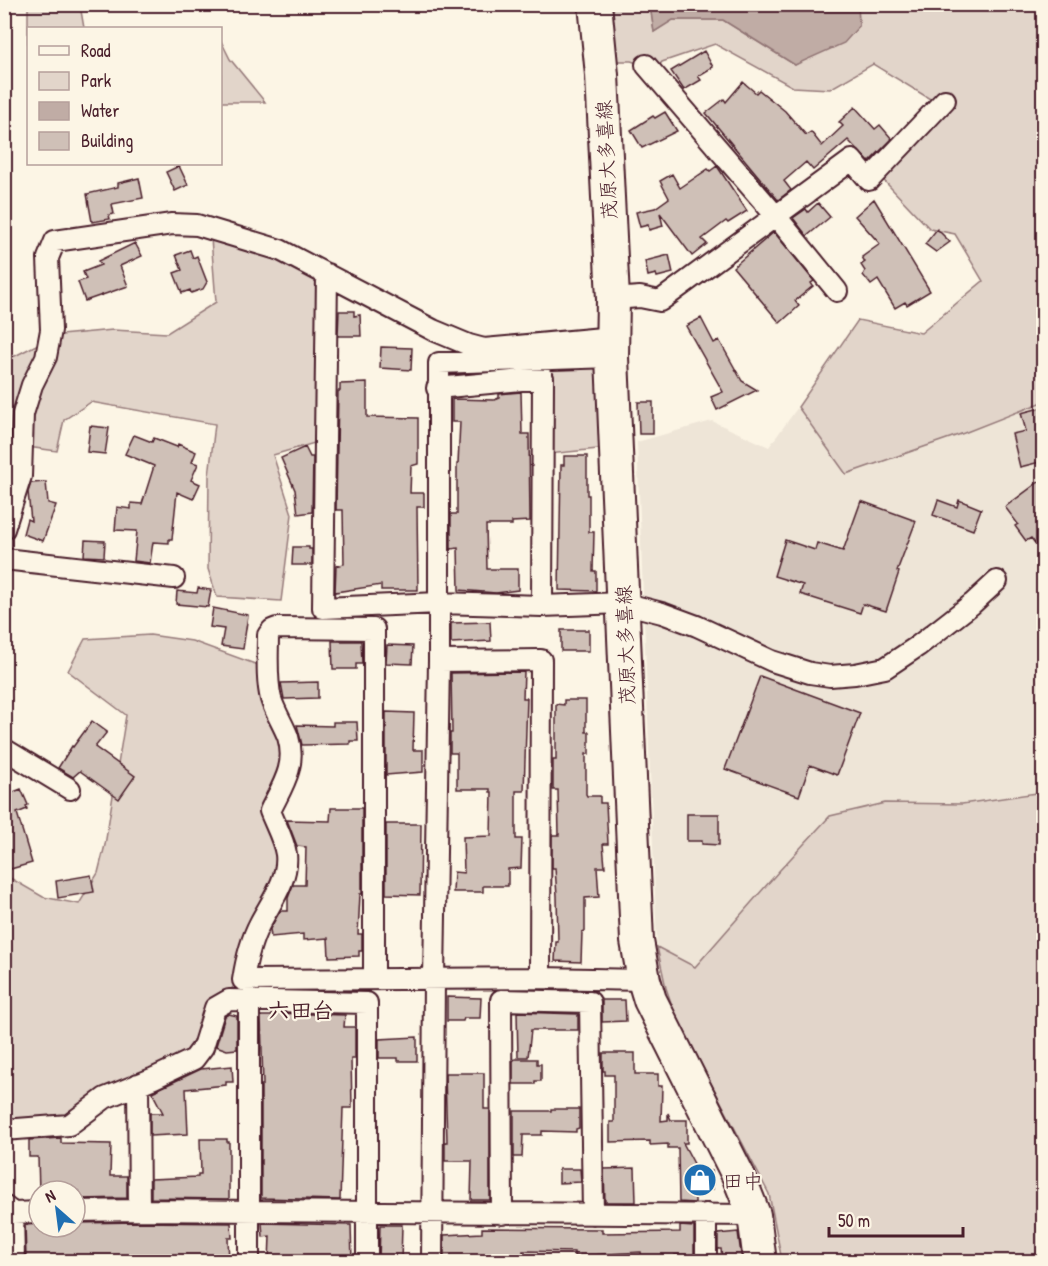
<svg xmlns="http://www.w3.org/2000/svg" width="1048" height="1266" font-family="'Patrick Hand','Klee One',sans-serif">
  <style>
    .built { fill: #eee5d7 }
    .green { fill: #e2d5ca; stroke: #967a7a; stroke-width: 1.5 }
    .water { fill: #c0aca5; stroke: #917474; stroke-width: 1.5 }
    .building { fill: #cfc0b7; stroke: #4a1f2b; stroke-width: 1.5 }
    .lines { fill: none; stroke-linecap: round; stroke-linejoin: round }
    .minor-casing { stroke: #4a1f2b; stroke-width: 24 }
    .primary-casing { stroke: #4a1f2b; stroke-width: 36 }
    .minor { stroke: #fcf5e5; stroke-width: 20 }
    .primary { stroke: #fcf5e5; stroke-width: 32 }
    .labels { text-anchor: middle; dominant-baseline: central; stroke-width: 4.5; stroke-linejoin: round; paint-order: stroke }
    .street-label { font-size: 20px; fill: #4a1f2b; stroke: #fcf5e5 }
    .poi-label { font-size: 20px; fill: #4a1f2b; stroke: #fcf5e5; text-anchor: start }
    .quarter-label { font-size: 22px; font-weight: bold; fill: #4a1f2b; stroke: #fcf5e5 }
  </style>
  <rect width="100%" height="100%" fill="#fcf5e5"/>
  <filter id="ink" filterUnits="userSpaceOnUse"><feTurbulence type="fractalNoise" baseFrequency=".0167" numOctaves="2"/><feDisplacementMap in="SourceGraphic" scale="12" xChannelSelector="R" yChannelSelector="G"/><feConvolveMatrix kernelMatrix="1 2 1 2 8 2 1 2 1" color-interpolation-filters="sRGB"/></filter>
  <g filter="url(#ink)">
    <path class="built" d="M1043,402V792L962,804L885,803L830,816L779,871L695,967L657,947L637,442L712,421L769,447L798,407L846,474L964,433Z"/>
    <path class="green" d="M28,5H80L84,28H28V46Z
      M612,5H650L654,32L672,20H723L795,65L859,26L858,5H1043V402L964,433L846,474L798,407L858,320L921,333L983,281L955,234L930,229L872,168L935,102L873,64L830,89L793,87L715,44L662,62L656,69L631,61H617Z
      M220,39L230,59L265,102H221Z
      M211,238L250,248L315,273L320,286L318,442L273,455L292,514L281,601L217,597L208,569L209,476L215,424L91,402L64,420L57,451L27,447L29,419L61,335L113,330L167,333L216,302Z
      M44,341L5,516V358L15,356Z
      M594,364L606,374L608,448L548,454V369Z
      M150,635L192,641L255,664L263,663L287,749L272,793L281,852L263,908L233,987L225,996L199,1046L67,1121L5,1124V875L43,897L79,904L98,873L105,845L126,715L68,671L85,639Z
      M1043,792V1261H782L769,1194L675,1014L666,988L657,947L695,967L779,871L830,816L885,803L962,804Z"/>
    <path class="water" d="M650,5H858L859,26L844,43L795,65L723,20H673L654,32Z"/>
    <path class="building" d="M704,51L713,67L698,76L701,80L684,90L671,71Z
      M743,82L756,93L759,90L785,111L806,135L811,132L822,146L843,126L839,122L855,107L875,129L880,125L892,139L869,162L848,140L813,170L806,162L784,181L791,190L778,200L706,113L724,99L726,102Z
      M665,112L677,131L642,148L631,130L653,116L655,118Z
      M179,166L188,185L175,191L166,172Z
      M717,166L747,211L728,223L726,221L702,239L707,244L692,256L660,213L663,226L649,230L648,225L640,227L636,212L655,208L669,198L660,181L672,174L680,188L708,169L710,171Z
      M139,178L143,198L112,204L114,214L109,215L110,219L92,222L87,194L118,187V183Z
      M874,199L930,291L907,305L905,302L895,308L878,280L871,285L863,275L865,271L861,265L865,262L862,257L880,244L855,216Z
      M818,203L830,217L807,236L793,218L806,209L808,212Z
      M937,229L950,242L936,252L925,244Z
      M774,232L814,281L811,283L813,286L795,301L799,306L780,323L733,267Z
      M135,243L142,256L120,266L128,286L85,301L78,282L86,279L83,272L101,265L98,261Z
      M190,250L193,258L197,256L207,282L203,289L191,293L190,290L182,293L174,273L182,270L176,255Z
      M669,255L673,273L657,277L656,274L648,276L645,261Z
      M339,311H354V316L360,315L361,336H338Z
      M701,318L714,343L719,340L742,381L757,390L717,410L711,397L723,392L686,326Z
      M381,347L412,348L411,370L380,368Z
      M367,383V417L418,418V464L411,466L410,493H424V507H417L418,590H381V585L335,592L336,566L344,564L343,510H336L338,391H340V384Z
      M521,392L522,434H529L530,521L512,522V525H486L487,569H518V590L496,593L459,590L458,548L451,549V514H457V464H458L460,422H452V399L494,400L499,398V394Z
      M638,402H653V434H639Z
      M1044,407V461L1020,467L1012,434L1026,431L1021,413Z
      M90,426L109,428L105,454L87,452Z
      M134,435L152,442L154,438L177,447L178,444L196,452L192,462L198,464L191,480L200,484L193,499L177,492L172,539H169V543L153,542L150,563L134,561L137,531L115,530L117,507L131,509V503L142,504L154,466L125,454Z
      M305,447L310,457H313L312,512L298,514L295,490L281,458Z
      M564,456H587V495H589V532H594L593,571H596V591L559,590L561,465H564Z
      M1044,478V555L1031,538L1026,541L1015,526L1018,524L1005,507Z
      M46,482L48,503L56,505L43,541L23,534L27,519L31,521L28,492L31,483Z
      M938,500L957,507L959,500L981,509L973,530L933,515Z
      M861,501L916,521L897,571L899,572L886,611L863,604L860,613L800,594L803,585L774,576L785,540L815,550L817,543L843,551Z
      M85,540L105,541L104,557L84,556Z
      M293,547H309V549H312V565H292Z
      M198,588L211,590L208,607L176,604L177,591L197,593Z
      M213,608L248,615L243,649L221,646L224,629L210,627Z
      M490,622L491,641L451,643V623Z
      M561,630H589V651H561Z
      M332,641H361L362,664H356V669H333Z
      M387,645L413,646L412,664L386,663Z
      M524,672L523,698H527L524,791H516V839H522L521,868L508,869V886H483V892H453L454,872L464,873L463,837L491,836L492,792H490V789H457V753H450V733H452L451,673Z
      M760,676L860,713L837,775L810,765L799,796L725,769Z
      M318,682V698L284,699L281,683Z
      M564,700H586V732H589V754H586V794L587,796H600V803H606L608,844H603L605,867H597L599,897L585,898V931L582,932L581,962L555,961L556,942H558L557,896L555,868H552V835H559L558,790H553V760H556V704L564,705Z
      M386,712L414,713L413,750H423V772L386,775Z
      M92,721L107,732L95,747L135,776L119,799L80,771L73,777L58,768L72,746L73,747Z
      M333,722H357L358,741H350V744L302,745L297,725L333,726Z
      M8,782L11,793L21,789L28,805L26,806L27,809L17,813L32,863L7,870L4,863V783Z
      M331,808H362V894H360L358,934H362V951H359V956L329,957L328,938L303,940V934L271,937L270,929L280,911H288V898L293,885H305L306,847L297,846L287,820L330,821Z
      M687,814H719V845L702,844V841H687Z
      M386,824H421L420,895L386,894Z
      M91,875L94,892L58,898L56,881Z
      M447,997L481,998L480,1018H464L463,1021H447Z
      M602,1000H625L626,1021L602,1022Z
      M517,1012L578,1014V1030H531L528,1057H518Z
      M272,1013L345,1015L344,1027H355V1059H351L352,1108H343L340,1200L261,1198V1085H263L261,1016H272Z
      M229,1014L237,1016V1049L227,1050L216,1046L225,1016Z
      M417,1037V1061H398V1058H379V1039Z
      M603,1053H635V1074H658V1086H662L661,1121L668,1120V1113L671,1120H687V1143H683L698,1171H712L713,1189H695V1203L679,1202L678,1148H668V1144L650,1145V1141L610,1142V1122H614V1075H605V1071H603Z
      M515,1059H537V1064H541V1081H535V1084H513V1061Z
      M232,1066L233,1082H226V1085L186,1089L188,1134L150,1136V1113H163L152,1092L201,1069Z
      M445,1073H484V1109H490V1200H471L472,1161H445V1142H447Z
      M551,1109H579V1128L576,1129V1132L542,1131V1135H523L522,1157H514V1111H551Z
      M61,1138V1143L111,1144L110,1176H127V1198L80,1199L79,1191H39L38,1157H29V1140Z
      M200,1139H227V1142H229V1199L151,1198V1179L198,1177V1174H201Z
      M635,1168L636,1202H605L604,1169Z
      M559,1169H580L581,1182L559,1183Z
      M139,1222L231,1223L232,1238H228L229,1262H57V1258H26L25,1225L39,1224V1227H75V1223Z
      M262,1223L351,1225L352,1262H269L270,1236L263,1237Z
      M380,1225H402L401,1262H379Z
      M680,1226L694,1227V1255H675V1262H642L641,1252L574,1256V1252L523,1251V1262H482V1259L444,1257V1235L482,1233V1228L602,1229V1233L680,1232Z
      M738,1232L742,1262H728V1257L722,1258L721,1249H718V1234Z"/>
    <g class="lines">
      <defs>
        <path id="minor" d="M646,65L775,215L837,291
          M327,274L323,608L439,603L542,606L623,603L662,613L697,626L772,661L810,673L830,676L855,674L885,668L918,646L972,604L997,581
          M613,299L640,297L660,301L852,160L869,180L945,100
          M437,388L543,378L542,606
          M4,529L21,476L23,414L32,385L46,357L51,330L48,258L55,241L172,224L197,225L280,250L433,330L469,345L484,349L613,337
          M4,559L174,578
          M439,661L541,660L540,978
          M4,749L70,789
          M374,979V629L277,628L272,630L268,635C268,656 266,678 271,699C275,712 283,724 288,737C297,766 282,786 270,811C275,824 284,840 286,854C289,879 271,902 260,923C251,940 246,961 243,980L540,978L644,980
          M249,999V1262
          M138,1084L139,1210
          M4,1130L69,1125L105,1098L154,1078L194,1059L203,1047L215,1008L229,1000L367,1003V1262
          M4,1206L13,1213L39,1212
          M75,1211L139,1210L754,1215
          M502,1214L501,1000L590,1002L593,1214
          M12,1262L14,1259L13,1213
          M432,1262L434,979L439,661V363L612,357
          M706,1262V1214"/>
        <path id="primary" d="M595,4L602,75L613,299L612,357L637,941L644,980L650,1000L738,1175L754,1215L760,1262"/>
      </defs>
      <use href="#minor" class="minor-casing"/>
      <use href="#primary" class="primary-casing"/>
      <use href="#minor" class="minor"/>
      <use href="#primary" class="primary"/>
    </g>
  </g>
  <defs>
    <symbol id="shop-disc" viewBox="-11 -11 22 22"><circle r="9.5" fill="#1f6fb2" stroke="#fcf5e5"/><path d="M-5-2.5h2.3a2.7 3.5 0 0 1 5.4 0H5L5.5 6h-11ZM-1.5-2.5h3a1.5 2.3 0 0 0-3 0Z" fill="#fff"/></symbol>
  </defs>
  <g fill-rule="evenodd">
    <use href="#shop-disc" x="681" y="1161" width="38" height="38"/>
  </g>
  <g class="labels">
    <g class="street-label">
      <text transform="translate(606 160) rotate(-93)">茂原大多喜線</text>
      <text transform="translate(625 645) rotate(-92)">茂原大多喜線</text>
    </g>
    <g class="poi-label">
      <text x="723" y="1180">田中</text>
    </g>
    <g class="quarter-label">
      <text x="301" y="1010">六田台</text>
    </g>
  </g>
  <rect width="1048" height="1266" fill="none" stroke="#fcf5e5" stroke-width="24"/>
  <rect x="12" y="12" width="1024" height="1242" fill="none" stroke="#4a1f2b" stroke-width="2" filter="url(#ink)"/>
  <rect x="27" y="27" width="195" height="138" fill="#fcf5e5" stroke="#b59f9b" stroke-width="1.5"/>
  <rect x="39" y="46" width="30" height="9" fill="#fcf5e5" stroke="#b59f9b" stroke-width="1.5"/>
  <text x="81" y="57" font-size="18" fill="#4a1f2b">Road</text>
  <rect x="39" y="72" width="30" height="18" fill="#e2d5ca" stroke="#b59f9b" stroke-width="1.5"/>
  <text x="81" y="87" font-size="18" fill="#4a1f2b">Park</text>
  <rect x="39" y="102" width="30" height="18" fill="#c0aca5" stroke="#b59f9b" stroke-width="1.5"/>
  <text x="81" y="117" font-size="18" fill="#4a1f2b">Water</text>
  <rect x="39" y="132" width="30" height="18" fill="#cfc0b7" stroke="#b59f9b" stroke-width="1.5"/>
  <text x="81" y="147" font-size="18" fill="#4a1f2b">Building</text>
  <g transform="translate(57 1209) rotate(332)"><circle r="28" fill="#fcf5e5" stroke="#b59f9b" stroke-width="1.5"/>
  <path d="M0-4.5L10 22L0 15L-10 22Z" fill="#1f6fb2"/>
  <text y="-9" font-size="16" font-weight="bold" text-anchor="middle" fill="#4a1f2b">N</text>
  </g>
  <path d="M829 1227v9h134v-9" fill="none" stroke="#4a1f2b" stroke-width="3"/>
  <text x="838" y="1227" font-size="18" fill="#4a1f2b" stroke="#fcf5e5" stroke-width="4.5" paint-order="stroke">50 m</text>
</svg>
